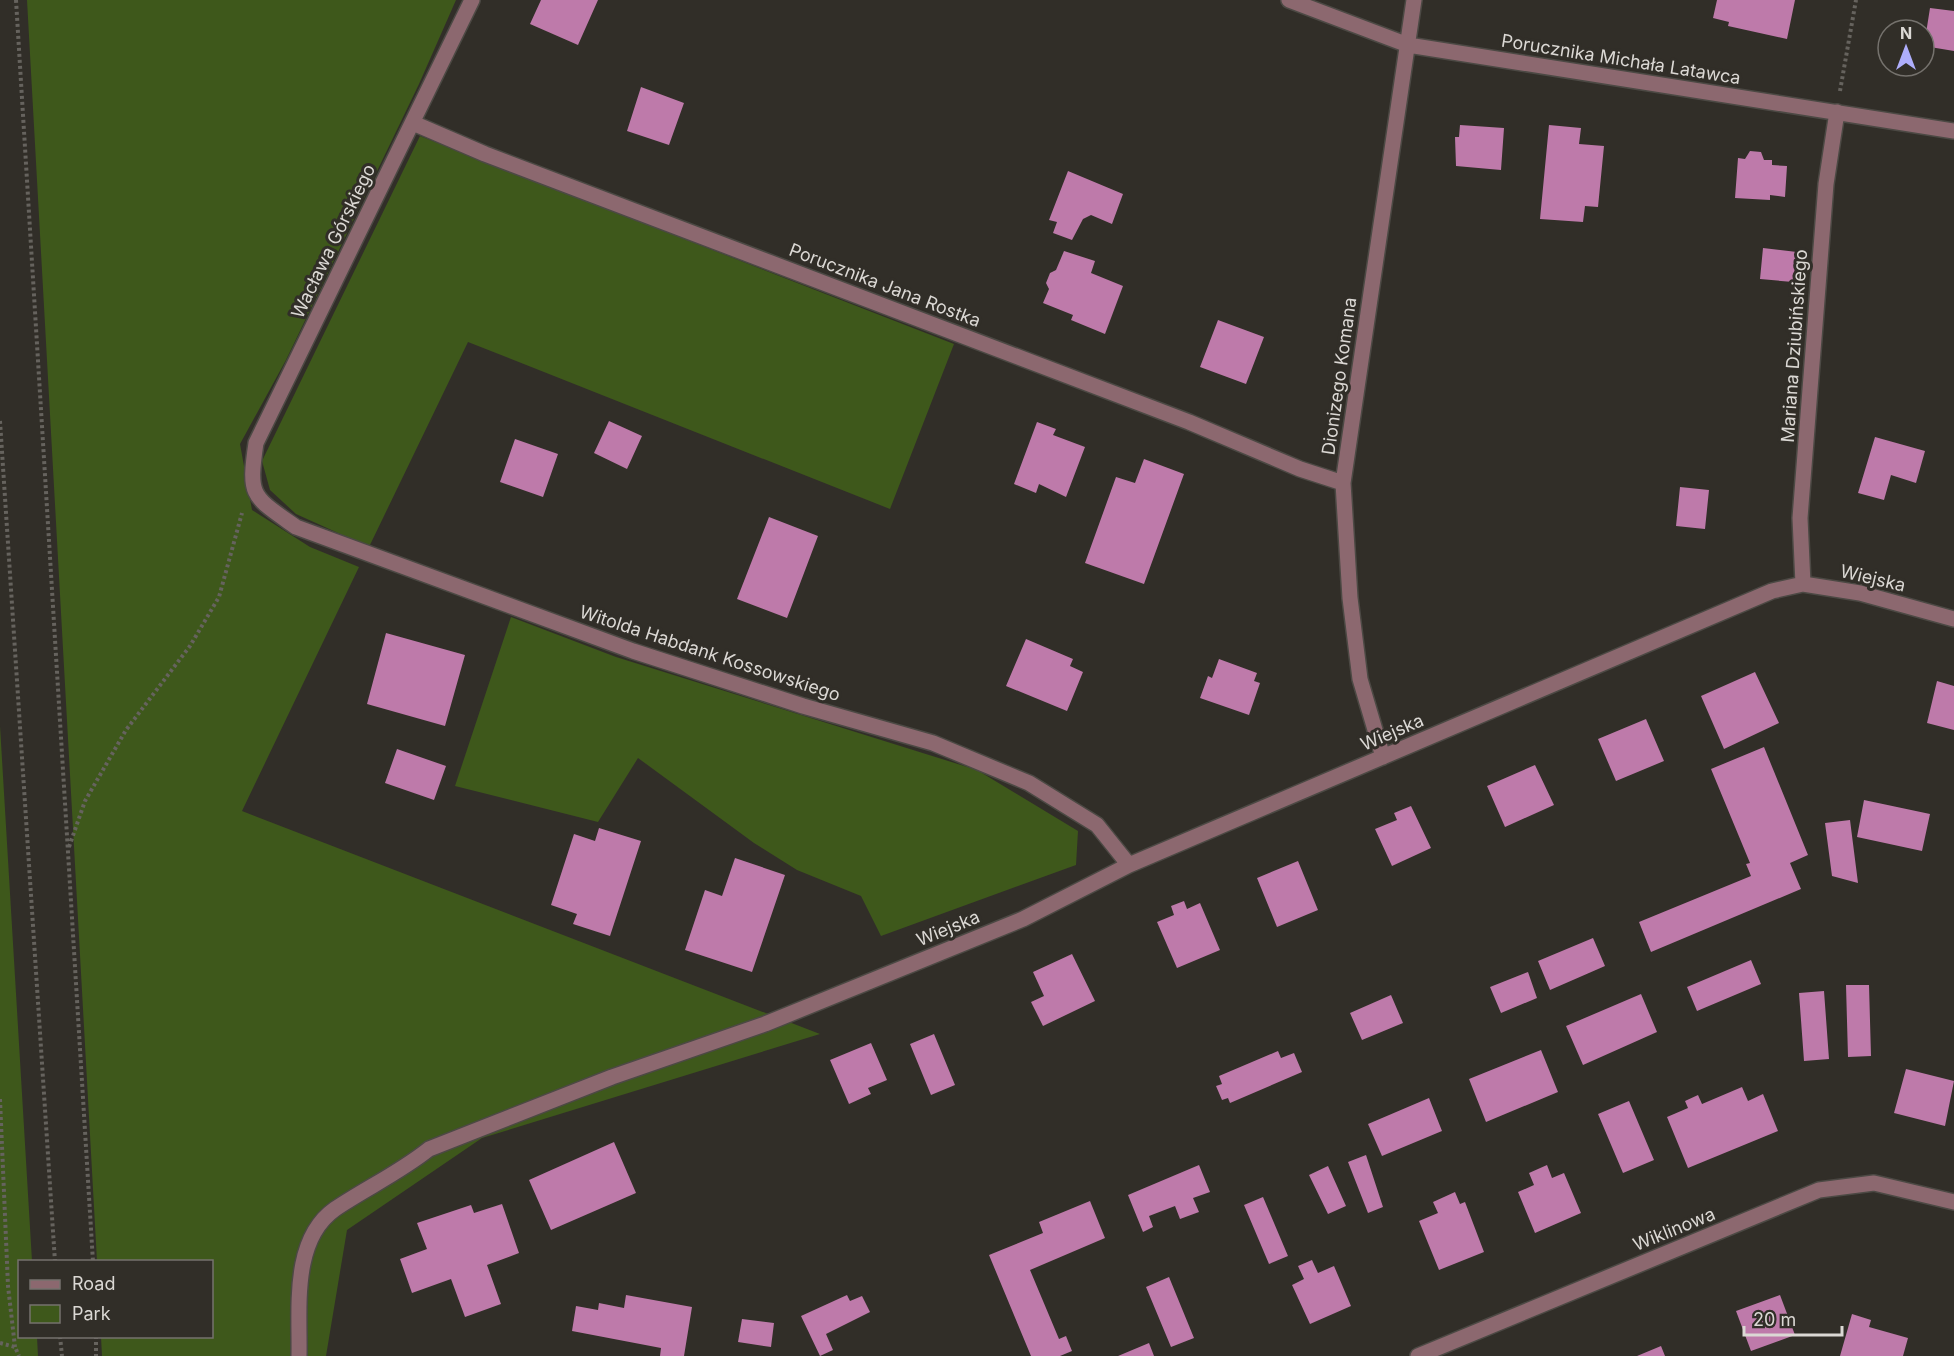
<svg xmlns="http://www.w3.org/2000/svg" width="1954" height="1356" font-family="Inter,sans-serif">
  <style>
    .green { fill: #3e581b }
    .building { fill: #be7aaa }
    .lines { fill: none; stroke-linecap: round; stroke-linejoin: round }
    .minor-casing { stroke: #4c4944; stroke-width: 18 }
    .path { stroke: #66635e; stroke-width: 4; stroke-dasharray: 3 3; stroke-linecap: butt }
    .minor { stroke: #8c686f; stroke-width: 15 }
    .labels { text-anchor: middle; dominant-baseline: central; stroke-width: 6; stroke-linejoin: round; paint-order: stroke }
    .street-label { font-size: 18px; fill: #dbd8d4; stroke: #312e28 }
  </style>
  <rect width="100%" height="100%" fill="#312e28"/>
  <path class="green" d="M27,0H456L419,84L286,360L240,444L252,510L310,547L359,567L242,811L820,1034L482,1138L347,1230L326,1356H102L101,1337L212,1336V1262L97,1261Z
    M420,136L954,344L890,509L468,342L369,547L296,514L270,490L262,461Z
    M511,617L616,657L977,770L1078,831L1076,865L881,936L861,896L797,870L754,843L638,758L598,822L455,786Z
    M0,726L32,1261L20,1262V1336L37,1337L38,1356H0Z"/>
  <path class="building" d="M541,0H598L578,45L530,24Z
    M1717,0H1795L1787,39L1728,26L1729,22L1713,18Z
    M1930,8L1954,11V51L1924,46Z
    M641,87L684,103L669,145L627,131Z
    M1460,125L1504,128L1501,170L1456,166L1455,137H1459Z
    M1549,125L1581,128L1579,144L1604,146L1598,207L1585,206L1583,222L1540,219Z
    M1750,151L1761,152L1764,160H1772V165L1787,166L1785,197L1770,195V200L1735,198L1738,158L1745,159Z
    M1068,171L1123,194L1112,224L1091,215L1083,219L1072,240L1053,233L1057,222L1049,220Z
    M1763,248L1797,252L1793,282L1760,279Z
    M1064,251L1095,261L1091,273L1123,286L1105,334L1071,320L1073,315L1043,303L1049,289L1046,283L1050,273L1056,270Z
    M1218,320L1264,337L1246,384L1200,367Z
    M609,421L642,436L627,469L594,453Z
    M1037,422L1056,429L1053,435L1085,447L1066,497L1039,484L1036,493L1014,484Z
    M1875,437L1925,451L1916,483L1891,475L1884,500L1858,493Z
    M515,439L558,454L543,497L500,482Z
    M1144,459L1184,474L1144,584L1085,563L1116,477L1135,483Z
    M1680,487L1709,490L1705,529L1676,526Z
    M769,517L818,536L787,618L737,599Z
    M386,633L465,655L445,726L367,704Z
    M1026,639L1073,659L1070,666L1083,672L1067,711L1006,686Z
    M1219,659L1257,673L1254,681L1260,683L1249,715L1200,698L1208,676L1212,678Z
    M1755,672L1779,723L1724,749L1701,696Z
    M1937,681L1954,686V730L1927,723Z
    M1646,719L1664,761L1616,781L1598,739Z
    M1764,747L1808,855L1790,863L1801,889L1651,952L1639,922L1751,876L1746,864L1750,863L1711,769Z
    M397,749L446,766L434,800L385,783Z
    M1535,765L1554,805L1505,827L1487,786Z
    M1864,800L1930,814L1922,851L1857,837Z
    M1411,806L1431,848L1392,866L1375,829L1397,820L1394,813Z
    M1850,820L1858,883L1832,876L1825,823Z
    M599,828L641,841L610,936L573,924L577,914L551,905L574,834L595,841Z
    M735,858L785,875L752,972L685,950L705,890L722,896Z
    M1298,861L1318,910L1277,927L1257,878Z
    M1184,901L1187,909L1200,903L1220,950L1177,968L1157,922L1174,915L1171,906Z
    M1593,938L1605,966L1550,990L1538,961Z
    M1072,954L1095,1001L1043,1026L1031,1002L1044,996L1033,972Z
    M1751,960L1761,984L1697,1011L1687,987Z
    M1528,972L1537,998L1501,1013L1490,987Z
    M1846,985H1869L1871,1056L1848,1057Z
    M1824,991L1829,1059L1804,1061L1799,993Z
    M1641,994L1657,1032L1583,1065L1566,1026Z
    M1391,995L1403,1023L1362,1040L1350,1013Z
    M934,1034L955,1085L931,1095L910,1044Z
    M871,1043L887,1080L868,1088L871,1094L849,1104L830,1060Z
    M1541,1050L1558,1092L1486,1122L1469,1079Z
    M1278,1051L1281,1058L1294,1053L1302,1072L1230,1103L1228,1098L1222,1100L1216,1086L1222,1084L1219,1076Z
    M1906,1069L1954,1081L1945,1126L1894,1113Z
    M1742,1087L1748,1101L1763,1094L1778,1131L1688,1168L1667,1117L1688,1108L1685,1101L1698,1095L1702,1104Z
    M1429,1098L1442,1131L1382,1156L1368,1124Z
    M1629,1101L1654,1160L1623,1173L1598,1114Z
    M614,1142L636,1193L551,1230L529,1180Z
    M1366,1155L1383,1207L1368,1213L1348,1162Z
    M1199,1165L1210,1192L1193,1198L1199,1212L1180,1219L1175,1206L1149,1216L1153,1227L1143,1232L1128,1195Z
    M1547,1165L1552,1178L1564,1173L1581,1213L1535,1233L1518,1192L1534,1185L1529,1173Z
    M1328,1166L1346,1206L1328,1214L1309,1175Z
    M1455,1192L1460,1204L1465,1202L1484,1252L1439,1270L1419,1221L1438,1213L1433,1202Z
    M1263,1197L1288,1256L1269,1264L1244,1205Z
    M1090,1201L1105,1238L1030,1270L1059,1339L1066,1336L1072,1351L1060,1356H1031L989,1255L1043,1233L1039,1222Z
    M502,1204L519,1253L487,1265L501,1304L465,1317L451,1279L412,1293L400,1259L427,1249L417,1223L471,1205L474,1213Z
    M1312,1260L1318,1273L1334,1266L1351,1306L1310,1324L1292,1285L1304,1279L1298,1266Z
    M1169,1277L1194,1338L1171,1347L1146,1287Z
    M626,1295L692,1307L684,1356H660L661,1348L572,1331L576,1306L598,1310L599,1303L624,1308Z
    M847,1295L850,1301L862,1296L870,1312L826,1334L833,1350L820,1356L801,1316Z
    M1780,1295L1795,1335L1751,1351L1736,1311Z
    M1852,1314L1871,1320L1869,1327L1908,1338L1903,1356H1840Z
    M742,1319L774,1323L771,1347L738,1342Z
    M1149,1343L1154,1356H1118Z
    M1661,1346L1665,1356H1637Z"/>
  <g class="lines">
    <defs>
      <path id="minor" d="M472,0L256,443C248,497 252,496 296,527L633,651L803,706L933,743L1029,783L1097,825L1129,865
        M1289,0L1408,45L1954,131
        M413,123L485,154L1189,422L1300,469L1343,483
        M1803,584L1800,518L1826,184L1837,112
        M1383,757L1360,679L1350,598L1343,483L1414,0
        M299,1356C300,1309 291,1240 335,1209C366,1188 399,1173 429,1149L612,1077L765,1024L1023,919L1129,865L1772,591L1803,584L1860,593L1954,619
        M1418,1356L1819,1190L1874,1183L1954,1202"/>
    </defs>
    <use href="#minor" class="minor-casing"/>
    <path class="path" d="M16,0L93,1262
      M1840,91L1856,0
      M0,421L55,1262
      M69,847L85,801L126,730L190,646L219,597L242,513
      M0,1099L8,1286L15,1347
      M60,1336L62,1356
      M96,1336V1356
      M0,1343L15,1347L19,1356"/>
    <use href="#minor" class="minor"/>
  </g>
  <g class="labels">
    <g class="street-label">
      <text transform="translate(1621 59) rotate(9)">Porucznika Michała Latawca</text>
      <text transform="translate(333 241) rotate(-64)">Wacława Górskiego</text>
      <text transform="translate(885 285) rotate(21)">Porucznika Jana Rostka</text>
      <text transform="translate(1794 346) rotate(-86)">Mariana Dziubińskiego</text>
      <text transform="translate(1339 376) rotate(-82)">Dionizego Komana</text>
      <text transform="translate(1873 578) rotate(13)">Wiejska</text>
      <text transform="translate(710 653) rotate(18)">Witolda Habdank Kossowskiego</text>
      <text transform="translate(1392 732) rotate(-23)">Wiejska</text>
      <text transform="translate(948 928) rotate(-22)">Wiejska</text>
      <text transform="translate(1674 1229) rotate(-22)">Wiklinowa</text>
    </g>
  </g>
  <rect x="18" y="1260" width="195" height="78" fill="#312e28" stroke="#75726d" stroke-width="1.5"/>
  <rect x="30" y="1280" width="30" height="9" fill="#8c686f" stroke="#75726d" stroke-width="1.5"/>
  <text x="72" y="1290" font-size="18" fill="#dbd8d4">Road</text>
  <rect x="30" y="1305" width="30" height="18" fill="#3e581b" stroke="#75726d" stroke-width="1.5"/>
  <text x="72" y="1320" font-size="18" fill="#dbd8d4">Park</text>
  <g transform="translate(1906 48)"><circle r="28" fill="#312e28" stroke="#75726d" stroke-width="1.5"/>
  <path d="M0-4.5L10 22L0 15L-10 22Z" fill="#aeaefb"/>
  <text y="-9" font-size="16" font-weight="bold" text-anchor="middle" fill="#dbd8d4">N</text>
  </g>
  <path d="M1744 1326v9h98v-9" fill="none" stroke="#dbd8d4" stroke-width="3"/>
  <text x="1753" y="1326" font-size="18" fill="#dbd8d4" stroke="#312e28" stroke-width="4.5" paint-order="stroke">20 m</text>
</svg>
